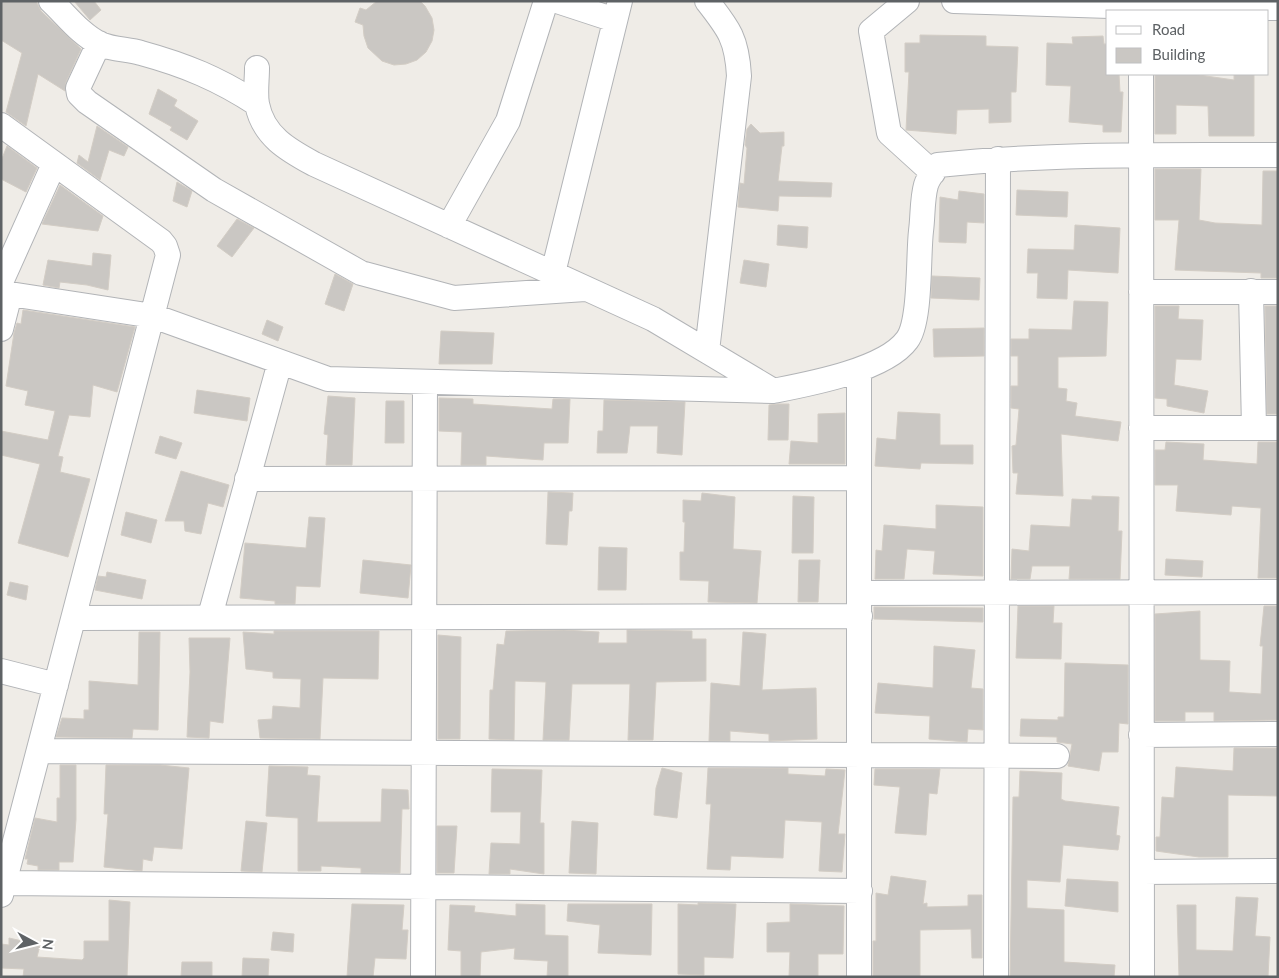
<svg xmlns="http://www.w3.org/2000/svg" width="1279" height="978" font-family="Lato,sans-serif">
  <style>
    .building { fill: #cac7c3; stroke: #d3cdc5 }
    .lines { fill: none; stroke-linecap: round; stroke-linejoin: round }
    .minor-casing { stroke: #b2b4b7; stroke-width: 26 }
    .minor { stroke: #fff; stroke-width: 24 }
  </style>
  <rect width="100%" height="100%" fill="#efece7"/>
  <path class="building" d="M1,1H36L41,11L81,49L66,82L65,91L38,74L26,126L6,112L22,53L1,40Z
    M74,1H94L101,10L90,20Z
    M377,1H420L425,6L432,18L434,30L432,41L426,52L417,60L406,64L394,65L382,61L368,48L364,36L363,25L355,22L360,8L366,10Z
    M920,35L986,36V46L1018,47L1016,92H1011V122L989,123V109L957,110L956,134L906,130L909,72H905V43H920Z
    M1103,36L1104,44H1108V74H1119L1120,92H1123L1121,132H1103V125L1069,122L1071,86L1046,85L1047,43L1073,44L1072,37Z
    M1155,74H1192L1234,80V74H1254V136H1209L1208,106L1176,105V134H1155Z
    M158,89L177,100L174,106L198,121L187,140L170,130L172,127L149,114Z
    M751,124L760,133L784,132V146H782L778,181L832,183L831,197L779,196L778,211L738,207L740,183L744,184L747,148L745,145L747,129Z
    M97,126L128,147L124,156L109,150L100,180L77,163L79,155L88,162Z
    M7,146L37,168L26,192L1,179V161Z
    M1155,169H1201L1199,220L1215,223L1262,225L1263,171H1278V278H1261V273L1175,270L1179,220H1155Z
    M177,182L192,191L187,207L173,201Z
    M60,185L103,216L98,231L42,224Z
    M1017,190L1068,192L1067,217L1016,215Z
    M959,191L984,194V223L967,222L966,243L939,242L940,197L958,200Z
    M237,219L254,228L232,257L217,246Z
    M778,225L808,227L807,248L777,245Z
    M1075,225L1120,228L1118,273L1068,270L1067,299L1037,298L1038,273H1027L1028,249L1074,250Z
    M93,253L111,255L108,290L87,285L60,282L59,288L43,285L48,260L92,266Z
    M744,260L769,264L766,287L740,283Z
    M335,274L353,284L344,311L325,304Z
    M932,276L980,278L979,300L931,298Z
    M1074,301L1108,302L1106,356L1058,357V388L1067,389L1066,401L1077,403L1075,416L1121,422L1118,441L1061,434L1063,496L1016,494L1018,473H1013L1012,446L1016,445L1019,409L1011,408V386H1018V356H1011V339H1029V329L1072,330Z
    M1155,306H1179L1178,319L1203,320L1201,360L1176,359L1174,385L1208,391L1204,413L1167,406V399L1155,398Z
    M1265,306H1278V414H1267Z
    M23,310L135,327L117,392L93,385L90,417L69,415L58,456L63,457L60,472L90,479L68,557L18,543L40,464L1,455V431L48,440L55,411L25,405L28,391L6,386L14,333L17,323L21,324Z
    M267,320L283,327L278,341L262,334Z
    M984,328V356L934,357L933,329Z
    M441,331L494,333L492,364H439Z
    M197,390L250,398L247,421L194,413Z
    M328,396L355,398L352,465H326L328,435L324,434Z
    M439,398L473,399V404L552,409L553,399H570L568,443H544L543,460L486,456V465H461L462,432L439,431Z
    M604,400L685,402L682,455L657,453L658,426H630L627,453H597L598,431H603Z
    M386,401H404V443H385Z
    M778,404H789L788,440H768L769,405Z
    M898,412L940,414V445H973V464L921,463L920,469L875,466L877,438L896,440Z
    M845,413V464H789L791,441L818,443V414Z
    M160,436L182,443L176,459L155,453Z
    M1166,442L1204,444L1203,460L1257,464L1258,442H1278V578H1258L1261,508L1232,506L1231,515L1176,511L1178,485H1155V450H1165Z
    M181,471L229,485L223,507L208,503L201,534L185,531L184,521H165Z
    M548,492L573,493L572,511H569L567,545L546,544Z
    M702,493L735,497L733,549L761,551L757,603L708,602L709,581L680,580V552H684L685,522H683V500L701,501Z
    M793,496L814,497L813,553H792Z
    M1092,496L1119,497L1118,531H1122L1120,579H1069L1070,566H1032L1030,579H1011L1012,549L1029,551L1031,525L1070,527L1072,499L1092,500Z
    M936,505L983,507V576L933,574L935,551L907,549L904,579H875L876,550L882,551L884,525L936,529Z
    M126,512L157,520L151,543L121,535Z
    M309,517L325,518L320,587L296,586L295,604H275V601L240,598L245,543L306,548Z
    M599,547L627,548L626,590H598Z
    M1166,559L1203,561L1202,577L1165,575Z
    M363,560L411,565L408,598L360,593Z
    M799,560H820L818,602H798Z
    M107,572L146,580L142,599L95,590L98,576L106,577Z
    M10,582L28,586L26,600L7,595Z
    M1018,606H1054L1053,623H1062L1061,659L1016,658Z
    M1264,606H1278V720L1214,721V712H1185V721H1155V614L1200,611V660L1230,661L1229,692L1261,694L1263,646H1260Z
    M874,607L983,608V622L874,619Z
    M564,630L599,632L598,643H627V630L692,631V639H706V681L656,682L653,740H628L630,684H572L569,740H543L546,682L515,681L514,740L489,739L490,690H493L497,644L504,645L506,631Z
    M274,631H379L378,679L323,678L320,739L260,738L258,720L272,719L273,706L300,708L301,679L273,678V672L246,669L243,632L274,634Z
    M139,632H160L158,730L133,729L132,738L56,737L62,718L84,719V710H89V681L138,685Z
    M743,632L766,634L762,690L816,688L817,739L769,741V734L730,731V741H709L711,683L740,686Z
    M438,635L461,637L460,739H438Z
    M189,638H230L223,723L210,721L209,738L187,737L190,672Z
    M934,646L975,650L971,688L983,689V730L968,729L967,742L929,739L930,716L875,713L878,683L933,688Z
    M1065,663L1128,665V724L1119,723L1118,752H1102L1099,771L1068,766L1072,744L1057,742V737L1020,736L1021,719L1058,720V717H1064Z
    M1234,748H1278V796L1228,795V857H1199L1156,851V837H1160L1162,797L1174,798L1176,767L1233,771Z
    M60,765H76V819L73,862H59V870H38V866L27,864L28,859H25L35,818L57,822V798H60Z
    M106,765H160L189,768L182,849L154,847L152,861L143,859L142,871L104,867L108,814H104Z
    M269,766L308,767L307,775L320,776L317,822H381L382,789L408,790L409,809H402L400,873H361V868L321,866V871H298V818L266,816Z
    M662,768L682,773L677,818L654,815L656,788Z
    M708,768H788V774L825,776L826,769L845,770L838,834H845L842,872L819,871L822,822L785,820L783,858L731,856L730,870L707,869L711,804H706Z
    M492,769L542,770L540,823H544V874L510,869V874H489L491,843L520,844L521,812H491Z
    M875,769H940L937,794L929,793L926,835L895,833L900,787L874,785Z
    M1020,771L1062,773L1061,799L1065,801L1119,807L1116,835L1120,836L1118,850L1063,845L1060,882L1027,880V908L1064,910V962L1115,965L1114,977H1010L1013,797H1019Z
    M246,821L267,823L262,872L241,871Z
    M572,821L598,823L596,874L569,873Z
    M437,826H457L454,873H437Z
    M891,876L926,881L923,904L927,903V907L968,906V895H982V958H972L971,929L920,930V977H873V941H876V893L888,895Z
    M1067,879L1118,882V912L1065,906Z
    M1236,897L1258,898L1255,936L1270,937L1268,977H1179L1177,905H1196V950L1233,951Z
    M109,900L130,902L127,977H23L24,969L1,968V944L9,945V938L40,945L37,957L82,960L84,958V941H109Z
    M698,903L736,904L733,958L704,957V975L678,974V904L698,905Z
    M352,904L404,905L402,930H408L406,959L375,958L373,977H347Z
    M516,904L545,905V935L568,936V977H547L548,961L514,959L515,948L481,952L480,977H461V951L448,950L450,905L475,906L474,912L516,916Z
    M568,904H652L651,955L598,953L600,925L567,921Z
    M790,904L844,906L843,954H818V977H789L790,952H767V923L790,922Z
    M273,932L294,934L293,952L271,950Z
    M243,958L269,959L268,977H242Z
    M182,962H212V977H181Z"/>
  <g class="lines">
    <defs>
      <path id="minor" d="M51,1C66,15 81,35 100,44C114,50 128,49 141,53C185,65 219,79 257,104
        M557,1L615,20
        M907,1L871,31L889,133L933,173
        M954,1L1141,7L1278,8
        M99,43L78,88L79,94L87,102L214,190L361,273L454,298L585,289
        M257,68C257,80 255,93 257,104C263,136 288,150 314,164L653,319L772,390
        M1141,74L1142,977
        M1,125L161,241L165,246L168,255L1,895
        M449,226L508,121L546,1
        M553,273L620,1
        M1,282L54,164
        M1,290L10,294L153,316L328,379L773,391C809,384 885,370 907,340C921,322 918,256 921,231C923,216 922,199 926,185C928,178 934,171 938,165C1051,153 1164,155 1278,155
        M1251,291L1254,428
        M1141,292H1278
        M1,329L10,294
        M707,351L739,76C737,39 729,29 707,1
        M859,370V977
        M1141,428H1278
        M247,479L859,478
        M860,593L1278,592
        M210,616L280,362
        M74,618L860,616
        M1,671L56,685
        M1141,735L1278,734
        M39,751L1057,756
        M1142,872L1278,871
        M4,883L860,891
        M423,977L425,382
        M996,977L998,159"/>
    </defs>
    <use href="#minor" class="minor-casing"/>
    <use href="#minor" class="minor"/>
  </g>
  <rect width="1279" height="978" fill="none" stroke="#5e6265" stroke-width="5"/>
  <rect x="1106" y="10" width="162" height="65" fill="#ffffff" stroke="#bfc0c1"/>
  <rect x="1116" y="26" width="25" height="8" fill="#ffffff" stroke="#bfc0c1"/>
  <text x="1152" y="35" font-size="15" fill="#5e6265">Road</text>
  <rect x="1116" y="48" width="25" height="15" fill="#cac7c3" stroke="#bfc0c1"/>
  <text x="1152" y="60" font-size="15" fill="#5e6265">Building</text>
  <g transform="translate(35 943) rotate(97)" stroke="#ffffff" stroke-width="4" paint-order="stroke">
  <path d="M0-4L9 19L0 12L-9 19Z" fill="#5e6265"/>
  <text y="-8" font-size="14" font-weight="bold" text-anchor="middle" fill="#5e6265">N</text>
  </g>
</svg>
